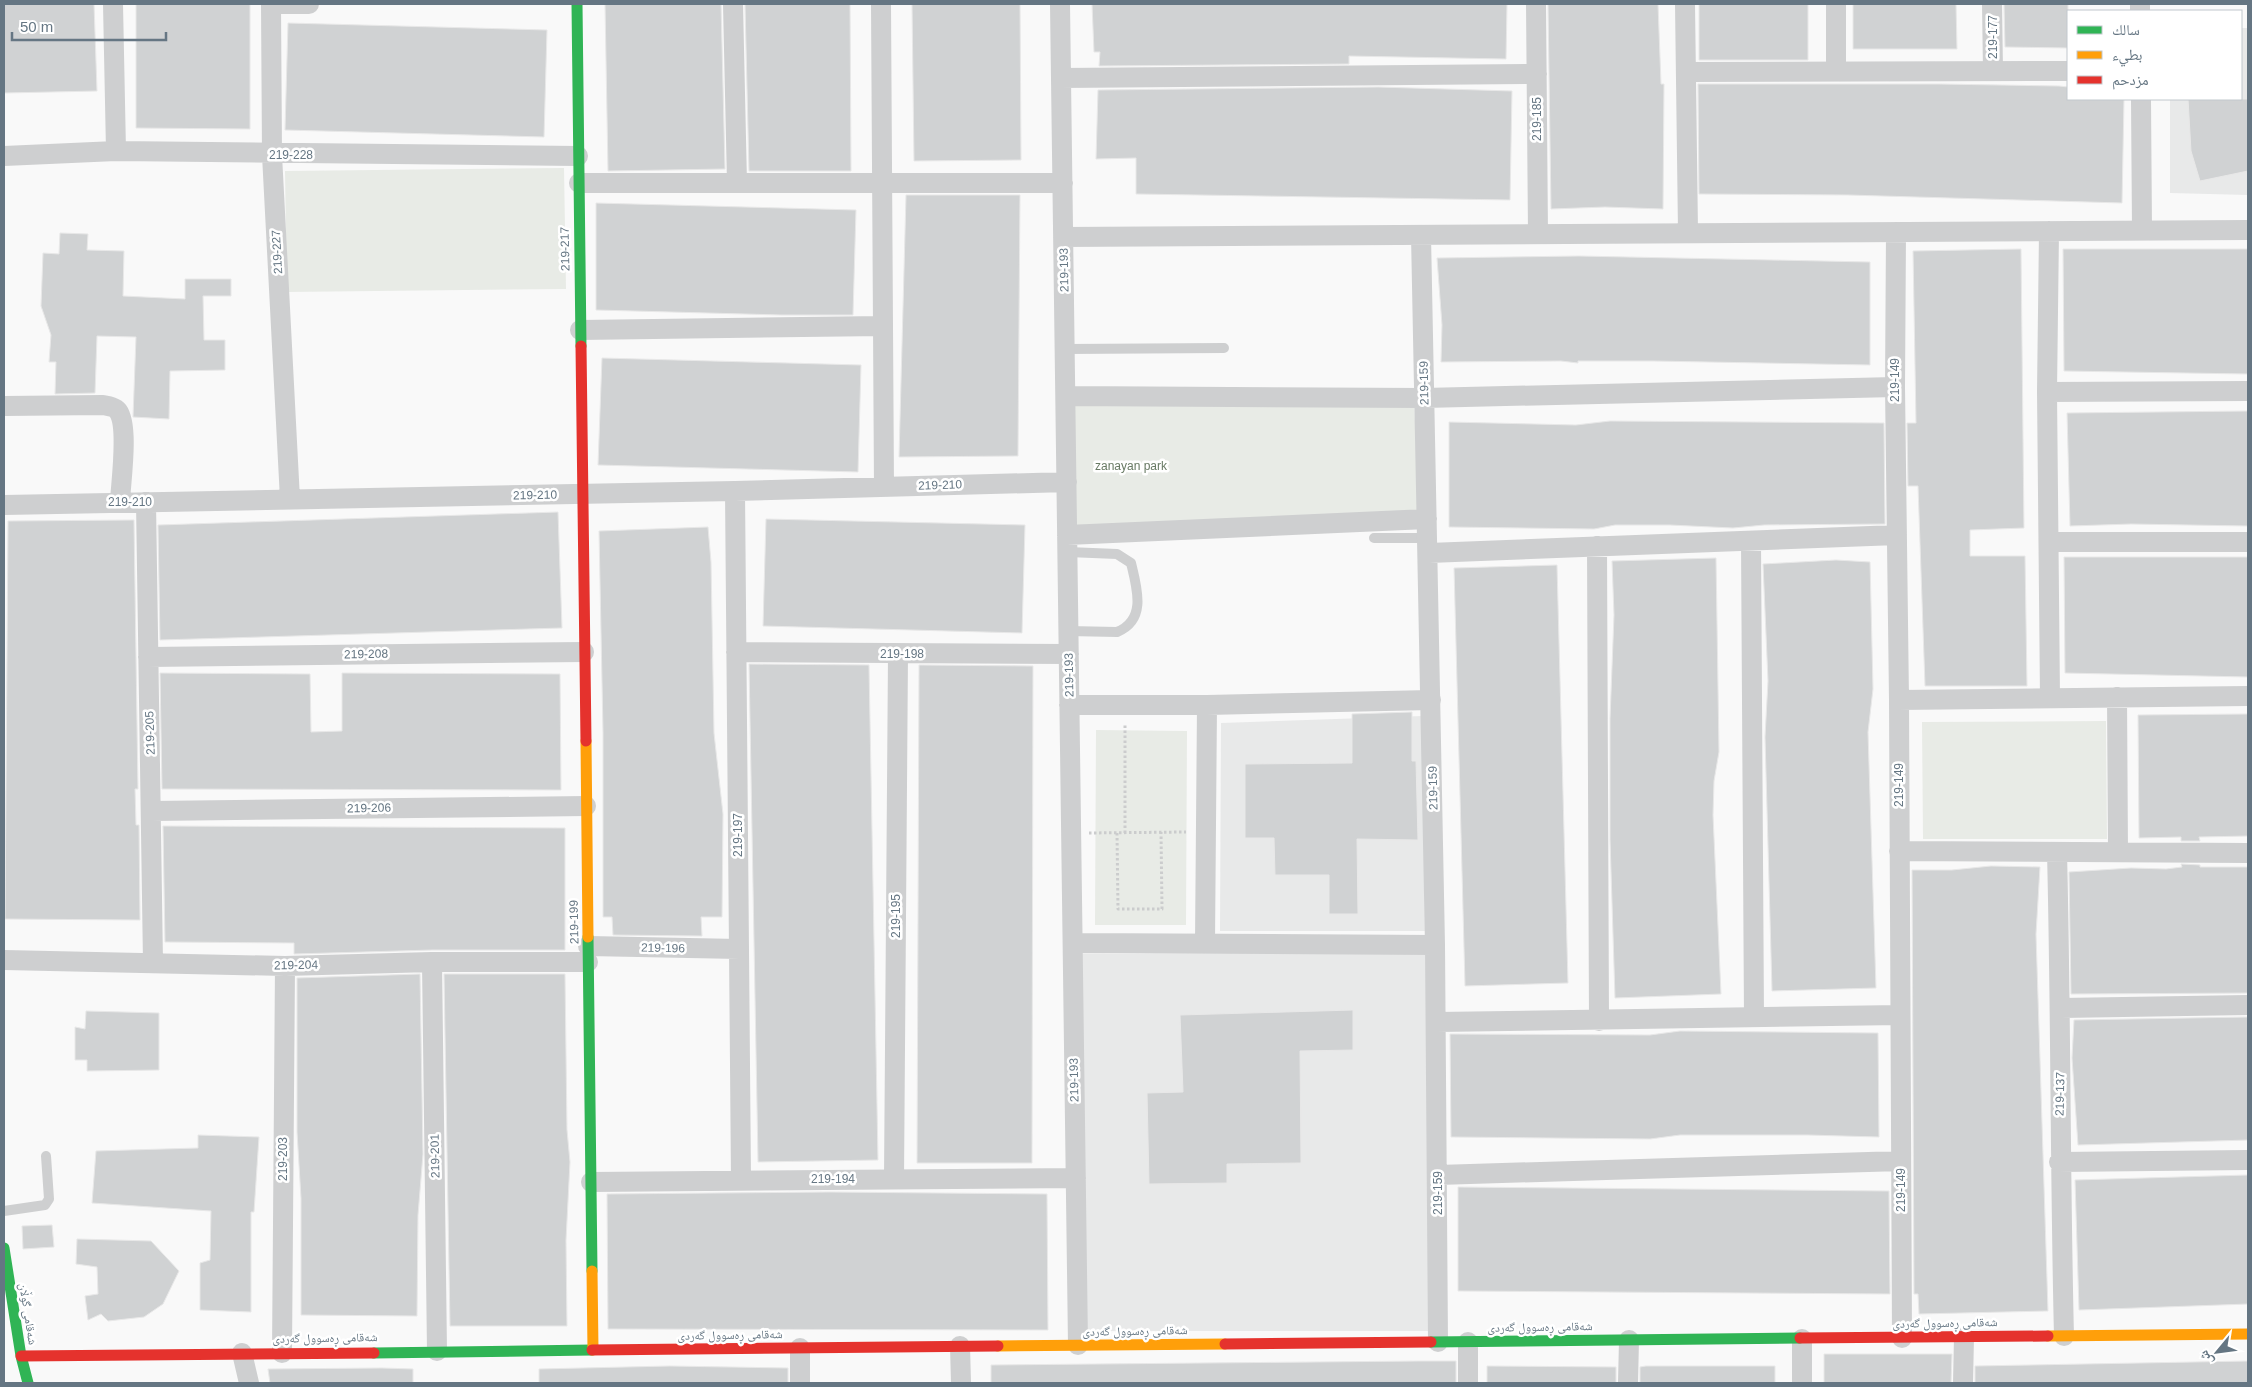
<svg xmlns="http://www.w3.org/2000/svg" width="2252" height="1387" font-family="Arial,'Noto Naskh Arabic',sans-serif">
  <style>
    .built { fill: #e8e9e9 }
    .green { fill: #e8ebe6 }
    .building { fill: #d0d2d3; stroke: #e8e8e8 }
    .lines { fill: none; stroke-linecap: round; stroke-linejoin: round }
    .path { stroke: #cbcccd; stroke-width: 3; stroke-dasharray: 2.5 2.5; stroke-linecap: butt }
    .lane { stroke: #cecfd0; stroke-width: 10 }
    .street { stroke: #cecfd0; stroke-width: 20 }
    .fast { stroke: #30b455; stroke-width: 11 }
    .slow { stroke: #ff9f0a; stroke-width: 11 }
    .jam { stroke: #e5322d; stroke-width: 11 }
    .labels { text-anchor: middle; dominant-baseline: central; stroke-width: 5; stroke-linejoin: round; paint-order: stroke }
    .street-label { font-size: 12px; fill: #657683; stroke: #fff }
    .park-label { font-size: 12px; fill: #687a64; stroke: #fff }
  </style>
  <rect width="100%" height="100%" fill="#f9f9f9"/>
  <path class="built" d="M2241,28H2248V195L2170,193V99H2241Z
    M1423,716L1425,931H1220L1221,723Z
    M1428,952L1430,1331H1087L1077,954Z"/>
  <path class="green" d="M564,168L566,289L287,292L285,171Z
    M1066,402L1414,404L1420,511L1067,535Z
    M2106,721L2107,839H1923L1922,722Z
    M1096,730L1187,731L1186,925H1095Z"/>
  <path class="building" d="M4,4H94L97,91L4,93Z
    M136,4H250V129L136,128Z
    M605,4H721L725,169L608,171Z
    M745,4H850L851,171H749Z
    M912,4H1020L1021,160L914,161Z
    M1092,4H1507L1506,59L1349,56V64L1099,66L1100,52H1094Z
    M1548,4H1658L1661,84H1664L1663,209L1605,207L1551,209Z
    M1699,4H1808V60H1699Z
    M1853,4H1956L1957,49H1853Z
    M2004,4H2068V48L2005,47Z
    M288,23L547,30L544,137L285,130Z
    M1698,84H1939L2059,86L2068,87V99H2124L2122,203L1848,195L1699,194Z
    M1378,87L1512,91L1510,200L1136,194V158L1096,159L1098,90Z
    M2188,99H2248V171L2200,181L2191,151Z
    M906,195H1020L1018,456L899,457Z
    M596,203L856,210L853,315H781L596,310Z
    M60,233L88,234L87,250L124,251L123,296L185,299V279H231V296H203L204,340H225V370L170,371L169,419L133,417L136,337L97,336L95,393L55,394L56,362H49L51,335L41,306L43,253L59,254Z
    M2021,249L2024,528L1970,530V556H2025L2027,686H1925L1918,486H1908L1907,423H1916L1913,251Z
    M2063,249H2248V374L2064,371Z
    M1579,256L1870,262V365L1653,361H1578V363L1561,361L1441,362L1442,325L1437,258Z
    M602,358L861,365L858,472L598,465Z
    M2248,411V526L2131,524L2070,526L2067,413Z
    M1610,421L1884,423L1885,524L1764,525L1733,528L1670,525H1615L1594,529L1449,527V422L1576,425Z
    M558,512L562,628L160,640L158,525Z
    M766,519L1025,525L1022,633L763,626Z
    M134,520L138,789H135L136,825H139L140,920L5,919L8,521Z
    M708,527L711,562L714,733L723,814L722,917H701L702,936L613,935L612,917H603V732L599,531Z
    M2064,557H2248V677L2065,673Z
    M1716,558L1719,752L1714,781L1713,815L1721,994L1615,998L1610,839V719L1614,615L1612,561Z
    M1836,560L1870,562L1873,689L1868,732L1876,988L1772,991L1765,737L1768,681L1763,564Z
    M1557,565L1568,983L1465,986L1454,568Z
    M749,664L869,665L878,1160L758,1162Z
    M919,665L1033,666L1032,1163H917Z
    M160,673L310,674L311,732L342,731V673L560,674L561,790L162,789Z
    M1412,712V761H1416L1418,840L1357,839L1358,914H1329V875H1275L1274,838H1245V764L1352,763V714Z
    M2248,714V836L2199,837L2200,841H2181V837L2139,838L2138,715Z
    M163,826L565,828V950H432L294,954V943L165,942Z
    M2181,864L2200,865V867H2248V993L2071,994L2069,872L2131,868L2166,869L2182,867Z
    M1991,866L2040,867L2036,934L2048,1311L1919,1314L1918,1294H1914L1912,870H1952Z
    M420,974L423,1154L418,1215L417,1316L301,1315V1198L297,1132V978Z
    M444,974H565L567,1130L570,1162L566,1240L567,1326H450Z
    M1353,1010V1050L1300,1051L1301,1163L1227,1164V1183L1149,1184L1147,1093L1183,1092L1180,1015Z
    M86,1011L159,1013V1070L87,1071V1060H75V1027L85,1029Z
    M2248,1017V1140L2078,1145L2072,1058L2074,1020Z
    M1680,1031L1878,1033L1879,1137L1808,1135H1680L1650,1139L1451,1137L1450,1034L1650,1035Z
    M198,1135L259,1137L254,1212H251V1312L200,1310V1263L210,1260L211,1211L92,1203L96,1151L198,1148Z
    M2248,1175V1304L2079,1310L2075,1180Z
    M1458,1187L1889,1191L1890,1294L1458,1291Z
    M830,1192L1047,1194L1048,1330L608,1329L607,1194Z
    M52,1225L54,1247L23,1249L22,1226Z
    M77,1239L151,1241L179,1271L163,1304L144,1317L108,1321L101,1314L88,1320L85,1296L98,1294L97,1267L76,1264Z
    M1824,1354H1952L1951,1383H1824Z
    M1419,1361H1456V1383H991V1365Z
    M2248,1361V1383H1975V1366Z
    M670,1366L788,1368V1383H539V1369Z
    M1487,1366L1616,1367V1383H1487Z
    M1646,1366H1775V1383H1640V1367Z
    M382,1368L413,1369V1383H270L268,1369Z"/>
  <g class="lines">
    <path class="path" d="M1089,833L1186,832
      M1117,833L1118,909H1162L1161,832
      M1125,833V723"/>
    <path class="lane" d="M1066,349L1224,348
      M1374,538H1428
      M1068,552L1117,554L1131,563C1137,588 1147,620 1117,632L1068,631
      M4,1211L45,1205L49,1199L46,1156"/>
    <path class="street" d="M113,4L116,151
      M271,4L272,155L290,499
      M271,4H309
      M733,4L737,183
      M881,4L884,487
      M1060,4L1078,1345
      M1536,4L1538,234
      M1685,4L1688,232
      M1992,4L1993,71
      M2140,4V11
      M1836,71V4
      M1686,72L2068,71
      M1061,78L1537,74
      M2141,99L2142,230
      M4,156L116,151L578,156
      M579,183H1063
      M2049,231L2047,392L2050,698
      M1896,232L1895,387L1899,700L1902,1338
      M1421,235L1435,945L1438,1342
      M1063,237L2248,230
      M580,330L883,326
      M2047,392L2248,391
      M1066,396L1424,398L1895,387
      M4,406L103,405C108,406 115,407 118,411C129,426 121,481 120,501
      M735,491L741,1180
      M146,502L153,963
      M4,505L735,491L1067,482
      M1067,535L1427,519
      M1751,541L1754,1018
      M2049,542H2248
      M1597,546L1599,1021
      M1429,553L1897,535
      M736,652L1069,654
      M148,657L584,652
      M2117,697L2118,851
      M1899,700L2248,696
      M1069,705H1207L1431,700
      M152,811L586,806
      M1899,851L2248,853
      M2057,852C2061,1014 2060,1175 2064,1336
      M1073,943L1435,945
      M1205,943L1207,705
      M588,946L739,949
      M4,960L285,966L432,962H588
      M432,962L437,1351
      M2061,1008L2248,1005
      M1437,1022L1900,1015
      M2059,1162L2248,1160
      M1438,1175L1901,1161
      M894,1179L898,654
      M591,1182L1076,1178
      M960,1346L961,1383
      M242,1353L249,1383
      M282,1353L285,966
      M800,1383V1348
      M1468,1383V1342
      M1628,1383L1629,1340
      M1802,1383V1339
      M1963,1383L1964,1337"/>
    <path class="fast" d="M577,4L581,346
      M588,937L592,1271
      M4,1248L21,1356L28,1383
      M1431,1342L1800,1338
      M374,1353L592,1350"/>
    <path class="slow" d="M586,741L588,937
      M592,1271L593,1350
      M2048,1336L2248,1334
      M998,1346L1225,1344"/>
    <path class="jam" d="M581,346L586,741
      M1800,1338L2048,1336
      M1225,1344L1431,1342
      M592,1350L998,1346
      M21,1356L374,1353"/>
  </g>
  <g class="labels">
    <g class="street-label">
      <text transform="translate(1993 37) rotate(-90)">219-177</text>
      <text transform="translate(1537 119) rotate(-90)">219-185</text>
      <text x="291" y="155">219-228</text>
      <text transform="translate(565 249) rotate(-91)">219-217</text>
      <text transform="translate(277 252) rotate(-93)">219-227</text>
      <text transform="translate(1064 270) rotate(-91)">219-193</text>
      <text transform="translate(1895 380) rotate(-90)">219-149</text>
      <text transform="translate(1424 383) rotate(-91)">219-159</text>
      <text transform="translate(940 485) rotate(-2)">219-210</text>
      <text transform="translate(535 495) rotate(-1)">219-210</text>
      <text x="130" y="502">219-210</text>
      <text transform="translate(366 654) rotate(-1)">219-208</text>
      <text x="902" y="654">219-198</text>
      <text transform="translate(1069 675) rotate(-91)">219-193</text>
      <text transform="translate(150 733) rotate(-92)">219-205</text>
      <text transform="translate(1899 785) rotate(-90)">219-149</text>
      <text transform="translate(1433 788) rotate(-91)">219-159</text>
      <text transform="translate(369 808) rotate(-1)">219-206</text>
      <text transform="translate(738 835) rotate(-90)">219-197</text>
      <text transform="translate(896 916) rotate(-90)">219-195</text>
      <text transform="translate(574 922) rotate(-91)">219-199</text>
      <text transform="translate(663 948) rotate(1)">219-196</text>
      <text transform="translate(296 965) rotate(-1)">219-204</text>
      <text transform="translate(1074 1080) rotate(-91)">219-193</text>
      <text transform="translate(2060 1094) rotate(-89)">219-137</text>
      <text transform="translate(435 1156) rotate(-91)">219-201</text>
      <text transform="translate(283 1159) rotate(-90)">219-203</text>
      <text x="833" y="1179">219-194</text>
      <text transform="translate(1901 1190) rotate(-90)">219-149</text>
      <text transform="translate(1438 1193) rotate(-90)">219-159</text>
      <text transform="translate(28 1314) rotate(81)">شەقامی گوڵان</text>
      <text transform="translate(1945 1323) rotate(-1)">شەقامی ڕەسوول گەردی</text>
      <text transform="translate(1540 1327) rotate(-1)">شەقامی ڕەسوول گەردی</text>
      <text transform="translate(1135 1331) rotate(-1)">شەقامی ڕەسوول گەردی</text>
      <text transform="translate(730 1335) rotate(-1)">شەقامی ڕەسوول گەردی</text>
      <text transform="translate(325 1338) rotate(-1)">شەقامی ڕەسوول گەردی</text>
    </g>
    <g class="park-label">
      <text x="1131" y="466">zanayan park</text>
    </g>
  </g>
  <rect width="2252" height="1387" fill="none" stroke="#657683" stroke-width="10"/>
  <rect x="2067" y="10" width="175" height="90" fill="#ffffff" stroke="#c1c8cd"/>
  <rect x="2077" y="26" width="25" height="8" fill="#30b455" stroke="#c1c8cd"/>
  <text x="2112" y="35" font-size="15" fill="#657683">سالك</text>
  <rect x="2077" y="51" width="25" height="8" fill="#ff9f0a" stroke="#c1c8cd"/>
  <text x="2112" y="60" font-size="15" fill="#657683">بطيء</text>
  <rect x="2077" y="76" width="25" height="8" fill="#e5322d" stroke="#c1c8cd"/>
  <text x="2112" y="85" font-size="15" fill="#657683">مزدحم</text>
  <g transform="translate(2217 1352) rotate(241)" stroke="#ffffff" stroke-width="4" paint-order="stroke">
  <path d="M0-4L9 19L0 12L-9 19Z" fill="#657683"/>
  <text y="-8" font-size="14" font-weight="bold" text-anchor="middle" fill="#657683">ش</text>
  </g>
  <path d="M12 32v8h154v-8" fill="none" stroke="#657683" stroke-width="2.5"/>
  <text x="20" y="32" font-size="15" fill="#657683" stroke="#ffffff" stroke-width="4" paint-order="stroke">50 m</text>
</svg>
